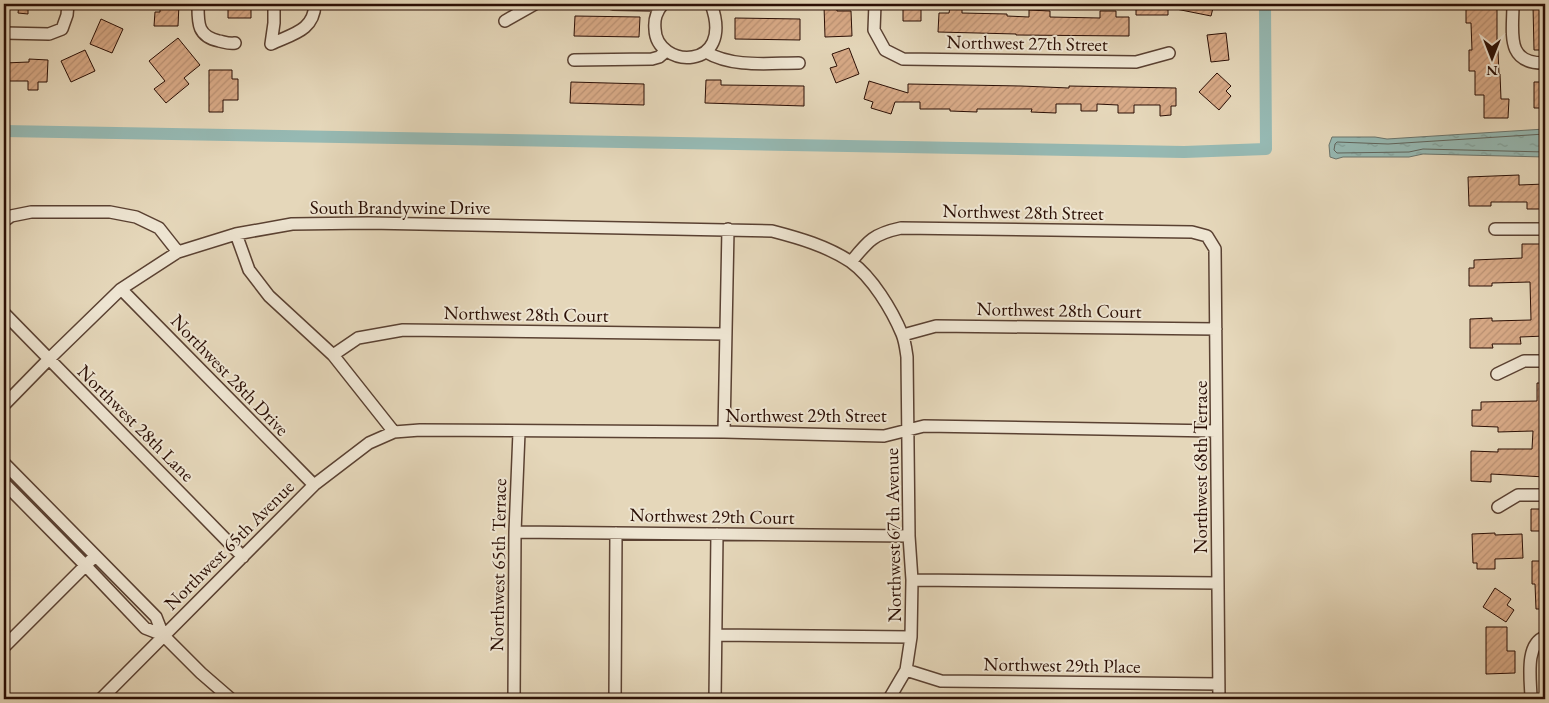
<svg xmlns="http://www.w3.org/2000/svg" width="1549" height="703" font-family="'EB Garamond',serif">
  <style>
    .water { fill: url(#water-ripples); stroke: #6b756d }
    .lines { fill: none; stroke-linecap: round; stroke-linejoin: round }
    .shore { stroke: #60645c; stroke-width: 1 }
    .canal { stroke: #96b9b3; stroke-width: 12 }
    .building { fill: url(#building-hatch); stroke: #2b0f05 }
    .minor-casing { stroke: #5a4132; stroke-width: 14 }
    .minor { stroke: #eee5d2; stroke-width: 11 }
    .labels { text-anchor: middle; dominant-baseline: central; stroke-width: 4; stroke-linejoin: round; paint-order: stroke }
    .street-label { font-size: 19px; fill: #2b0f05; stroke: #eee5d2 }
  </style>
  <defs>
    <pattern id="water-ripples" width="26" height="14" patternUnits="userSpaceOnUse" patternTransform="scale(1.25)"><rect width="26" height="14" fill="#96b9b3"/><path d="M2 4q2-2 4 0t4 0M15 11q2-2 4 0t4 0" fill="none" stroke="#819e98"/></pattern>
    <pattern id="building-hatch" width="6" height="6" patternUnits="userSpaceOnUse" patternTransform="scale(1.25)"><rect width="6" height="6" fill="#d8aa87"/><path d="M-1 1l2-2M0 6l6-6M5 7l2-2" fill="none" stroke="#ba9173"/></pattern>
  </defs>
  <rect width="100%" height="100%" fill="#e5d7ba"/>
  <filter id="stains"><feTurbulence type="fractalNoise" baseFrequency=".004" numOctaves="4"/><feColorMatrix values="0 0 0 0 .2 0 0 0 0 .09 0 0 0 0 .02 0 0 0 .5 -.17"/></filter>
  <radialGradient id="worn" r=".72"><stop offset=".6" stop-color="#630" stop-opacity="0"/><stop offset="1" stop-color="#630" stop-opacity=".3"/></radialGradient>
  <path class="water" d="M1545,129V157L1423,154L1409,157H1343L1336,159L1330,157L1329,145L1332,137H1375L1387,139Z"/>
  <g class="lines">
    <path class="shore" d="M1545,134L1388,144L1337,142L1335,144L1334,150L1337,153L1409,152L1423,149L1545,152"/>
    <path class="canal" d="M4,131L1184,152L1266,149L1265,4"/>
  </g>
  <path class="building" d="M19,4H28V14L18,13Z
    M160,4H179L178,26H154L155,12H160Z
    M228,4H251V18H228Z
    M903,4H921V21H903Z
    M1136,4H1168V15H1136Z
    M1171,4H1214L1211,16L1171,8Z
    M1466,4H1497V50H1498L1499,74H1500L1501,99H1509L1508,118H1484V95H1475V71H1469V50H1472L1471,23H1466Z
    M824,6H837V11H851L852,36L825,37Z
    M1533,6H1545V50H1534Z
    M950,7L962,8V13L1007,14V16L1029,17V10L1050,11V17L1100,18V11H1116V17H1129V36L1016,35V34L938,32L939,13H949Z
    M575,16L640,17L639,37L574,36Z
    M735,18L800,19V40L735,39Z
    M101,19L123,29L112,53L90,44Z
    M1226,33L1229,60L1211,62L1207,35Z
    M178,38L200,65L184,78L189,84L166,103L154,89L165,81L149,61Z
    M849,48L859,74L836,83L830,68L837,66L832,54Z
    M85,50L95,71L71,82L61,61Z
    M29,59L48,60L47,82H38V90H28V81H4V63L29,62Z
    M209,70H232V79H238V100H223V112H209Z
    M1217,73L1231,86L1226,91L1231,96L1219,110L1199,92Z
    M706,80H721V85L804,86V106L705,103Z
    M869,81L908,93V84L1021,86L1069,88V86L1176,88V106H1171V115L1160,116V105H1134V113H1118V105L1097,104V111H1081V104H1056V113L1031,112L1032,109H977V112L950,111V109H920V102H895L891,114L871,108L873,102L864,99Z
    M571,82L644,84V105L570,103Z
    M1534,82H1545V108H1534Z
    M1519,175V185L1545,184V209H1527V202H1491V206H1469L1468,177Z
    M1522,244H1545V336L1520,337L1521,344H1492L1493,348H1470V319L1492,318V321L1531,320L1530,282L1492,283V286H1469V268H1474V260L1522,258Z
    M1537,383H1545V477L1491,474V482L1471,481V451L1498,452V449H1532L1533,431L1498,432V427L1472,426V410H1481V402L1537,401Z
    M1531,509H1545V531H1531Z
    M1495,533V535L1522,534L1523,558L1495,559V569H1477V563H1473L1472,534Z
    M1532,561H1545V609H1536L1535,584H1532Z
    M1495,588L1511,599L1507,605L1514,610L1506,622L1483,607Z
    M1486,627H1507V651H1515V673L1486,674Z"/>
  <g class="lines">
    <defs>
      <path id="minor" d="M198,4C198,23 197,36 219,41C224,42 229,44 235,43
        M613,4L661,5
        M663,4C656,12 654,19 655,29C656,69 736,72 711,4
        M875,4L874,30L885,50L903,59L1136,62L1169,53
        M1513,4C1513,33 1505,64 1545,63
        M505,21L535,4
        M4,33L49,34L62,29L67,15L68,4
        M271,44C292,34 314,31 315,4
        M271,44L274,23V4
        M706,52C733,68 769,63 799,63
        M574,60L652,59L659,57L665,52
        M4,221L11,216L31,212H110L136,217L159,228L178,252
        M1495,229H1545
        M236,234L249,270L269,296L333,355L394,432
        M851,262C868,241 873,234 901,228L1192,232L1207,236L1215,249L1219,699
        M121,289L314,485
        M4,313L243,557
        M903,335L936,326L1216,329
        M333,355L358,338L403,330L725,334
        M1497,374L1524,361H1545
        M4,405L48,360L121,289L178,252L236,234L292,224L369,223L772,231C799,238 827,246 851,262C872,277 892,310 902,334C905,341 906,350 907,357L909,536L912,580L911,637L906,670L889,699
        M724,432L728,229
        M4,463L156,617L163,635L201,673L231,699
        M4,483L85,565L145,628L163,635
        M1498,507L1518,495H1545
        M515,532L909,536
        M912,580L1218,583
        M716,635L911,637
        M4,647L91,560
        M906,670L941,681L1219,684
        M101,699L314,485L369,443L394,432L420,430L724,432L884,436L924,426L1216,431
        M514,699L515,532L519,432
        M615,699L616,533
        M715,699L717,534
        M1531,699C1531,682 1524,644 1545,637"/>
    </defs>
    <use href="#minor" class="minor-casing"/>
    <use href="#minor" class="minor"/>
  </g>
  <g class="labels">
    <g class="street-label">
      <text transform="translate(1027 43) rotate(1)">Northwest 27th Street</text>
      <text x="400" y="207">South Brandywine Drive</text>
      <text transform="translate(1023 212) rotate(1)">Northwest 28th Street</text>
      <text transform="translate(1059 310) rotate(1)">Northwest 28th Court</text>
      <text transform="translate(526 314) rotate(1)">Northwest 28th Court</text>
      <text transform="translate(230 375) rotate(46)">Northwest 28th Drive</text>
      <text x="806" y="415">Northwest 29th Street</text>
      <text transform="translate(136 423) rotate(45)">Northwest 28th Lane</text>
      <text transform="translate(1200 467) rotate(-90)">Northwest 68th Terrace</text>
      <text transform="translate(712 516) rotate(1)">Northwest 29th Court</text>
      <text transform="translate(893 535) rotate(-91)">Northwest 67th Avenue</text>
      <text transform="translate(229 545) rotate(-45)">Northwest 65th Avenue</text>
      <text transform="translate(498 565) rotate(-89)">Northwest 65th Terrace</text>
      <text transform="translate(1062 665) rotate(1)">Northwest 29th Place</text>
    </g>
  </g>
  <rect width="1549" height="703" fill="none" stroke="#e5d7ba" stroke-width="20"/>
  <rect x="5" y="5" width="1539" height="693" fill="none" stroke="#2b0f05" stroke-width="2.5"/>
  <rect x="10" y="10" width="1529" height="683" fill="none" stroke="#2b0f05"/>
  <g transform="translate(1492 58) rotate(180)" stroke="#eee5d2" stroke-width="4" paint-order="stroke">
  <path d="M0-4L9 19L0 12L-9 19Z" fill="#2b0f05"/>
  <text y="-8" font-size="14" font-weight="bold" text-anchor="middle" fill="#2b0f05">N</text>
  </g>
  <rect width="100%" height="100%" filter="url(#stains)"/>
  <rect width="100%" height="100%" fill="url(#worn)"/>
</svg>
